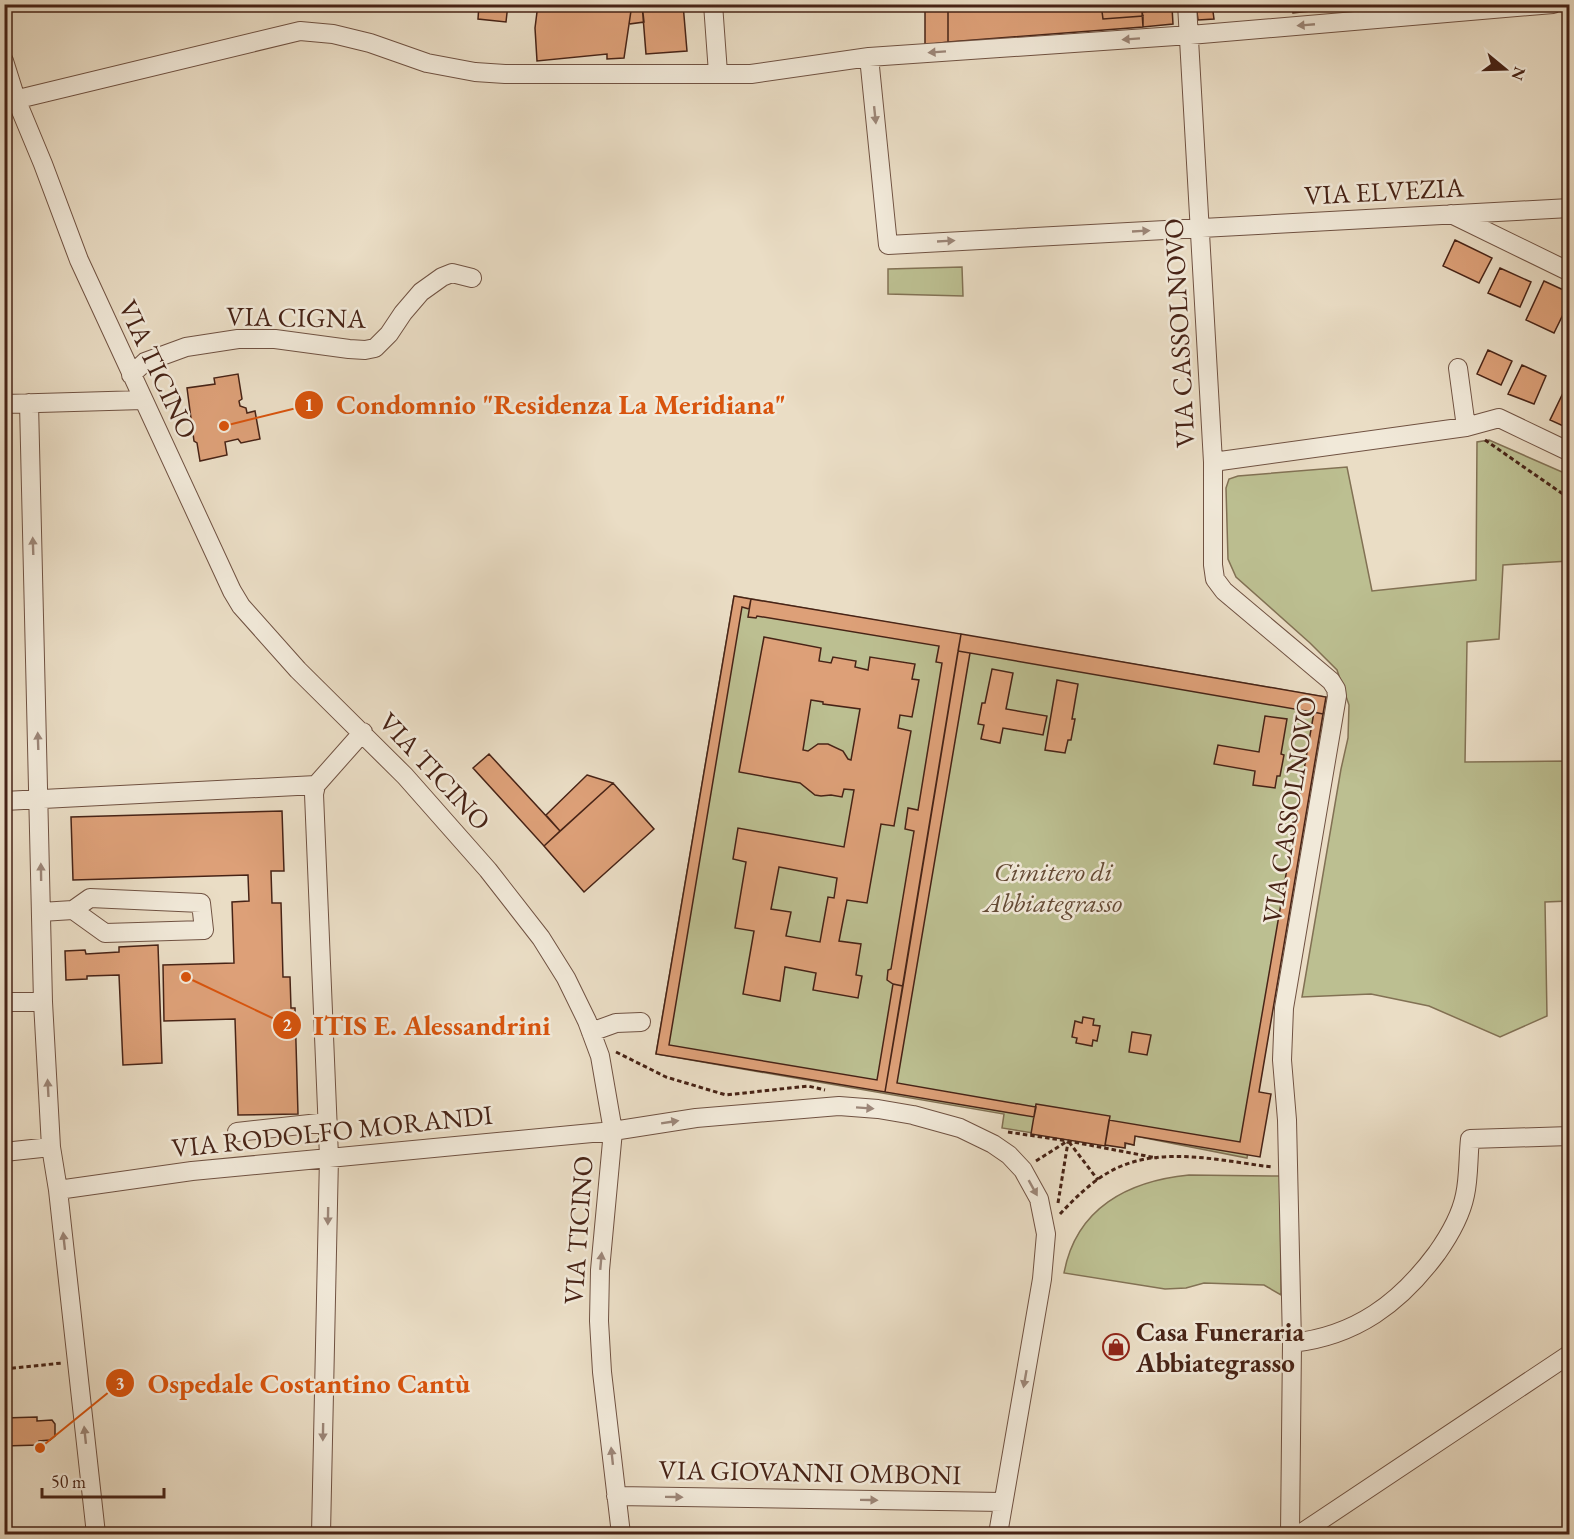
<svg xmlns="http://www.w3.org/2000/svg" width="1574" height="1539" font-family="'EB Garamond',serif">
  <style>
    .green { fill: #bcbf91; stroke: #827154; stroke-width: 1.5 }
    .building { fill: #dda078; stroke: #472316; stroke-width: 1.5; fill-rule: evenodd }
    .lines { fill: none; stroke-linecap: round; stroke-linejoin: round }
    .minor-casing { stroke: #705242; stroke-width: 20 }
    .path { stroke: #472316; stroke-width: 3; stroke-dasharray: 4.5 3; stroke-linecap: butt }
    .minor { stroke: #f1e9d9; stroke-width: 18 }
    .oneway { fill: #9c8678 }
    .labels { text-anchor: middle; dominant-baseline: central; stroke-width: 5; stroke-linejoin: round; paint-order: stroke }
    .street-label { font-size: 27px; fill: #472316; stroke: #f1e9d9 }
    .park-label { font-size: 27px; font-style: italic; fill: #644a35; stroke: #f1e9d9 }
    .poi-label { font-size: 27px; font-weight: bold; fill: #472316; stroke: #f1e9d9; text-anchor: start }
    .leader { fill: none; stroke: #d8540d; stroke-width: 2 }
    .callout-dot { fill: #d8540d; stroke: #f1e9d9; stroke-width: 2 }
    .mark-label { font-size: 18px; text-anchor: middle; font-weight: bold; fill: #fff }
    .callout-label { font-size: 28px; text-anchor: middle; font-weight: bold; fill: #d8540d; stroke: #f1e9d9; stroke-width: 5; stroke-linejoin: round; paint-order: stroke }
  </style>
  <rect width="100%" height="100%" fill="#eaddc5"/>
  <filter id="stains"><feTurbulence type="fractalNoise" baseFrequency=".00333" numOctaves="4"/><feColorMatrix values="0 0 0 0 .2 0 0 0 0 .09 0 0 0 0 .02 0 0 0 .5 -.17"/></filter>
  <radialGradient id="worn" r=".72"><stop offset=".6" stop-color="#630" stop-opacity="0"/><stop offset="1" stop-color="#630" stop-opacity=".3"/></radialGradient>
  <path class="green" d="M962,267L963,296L888,294V269Z
    M1489,440L1569,475V561L1503,565L1499,639L1467,642L1465,762L1569,761V901L1545,902L1547,1016L1500,1037L1429,1006L1371,994L1302,997L1341,769L1348,738L1349,705L1337,670L1310,643L1236,577L1228,559L1226,488L1229,479L1238,476L1347,467L1372,591L1476,580L1477,442Z
    M734,596L1326,697L1247,1158L1135,1136L1134,1145L1126,1143L1125,1148L1002,1128L1004,1114L656,1054Z
    M1189,1175L1280,1176L1281,1295L1264,1285L1204,1283L1186,1288L1165,1289L1064,1273C1076,1208 1128,1181 1189,1175Z"/>
  <path class="building" d="M479,4H508L506,22L478,19Z
    M538,4H632L624,58L607,59V54L537,61L535,28Z
    M632,4H642L644,22L629,24Z
    M642,4H683L687,51L646,54Z
    M925,4H948V42L925,45Z
    M948,4H995V6L1101,4L1103,19L1143,16V27L948,42Z
    M1101,4H1148V11L1142,12L1143,16L1103,19Z
    M1196,4H1212L1214,19L1198,20Z
    M1292,4H1338V8L1293,13Z
    M1345,4H1377V6L1345,8Z
    M1172,7L1173,24L1143,27L1142,12L1148,11V8Z
    M1455,240L1492,258L1479,283L1443,266Z
    M1500,268L1531,282L1520,307L1488,293Z
    M1544,281L1570,293V300L1554,333L1526,320Z
    M1488,350L1512,361L1501,385L1477,374Z
    M1522,365L1546,376L1534,404L1508,394Z
    M238,374L242,399L239,401L240,406L246,408L247,413L255,411L260,439L241,443L238,439L225,442L227,455L200,461L197,443L194,441L187,388L215,384L214,378Z
    M1563,393L1570,396V429L1550,420Z
    M734,596L751,599L749,609L742,607L669,1045L877,1080L893,984L903,986L885,1092L656,1054Z
    M751,599L961,634L903,986L893,984L887,980L888,970L891,969L914,831L905,829L908,808L918,810L942,663L936,662L939,646L757,616L756,618L748,617Z
    M961,634L1326,697L1323,714L958,651Z
    M764,637L821,648L819,661L831,663L833,657L856,661L855,667L868,670L870,657L915,664L912,679L919,680L912,717L900,715L898,728L911,731L894,826L881,824L867,903L847,900L839,941L861,944L856,975L862,976L858,998L813,990L816,973L785,967L780,1001L743,994L754,931L735,928L746,862L733,859L738,828L844,847L854,790L844,789L842,797L831,795L821,796L815,795L800,783L739,772ZM811,700L823,702V704L860,709L851,760L848,759L843,751L828,744H818L808,751L803,750ZM779,867L837,878L834,898L828,897L820,942L786,936L791,912L771,909Z
    M958,651L970,653L897,1083L1036,1107L1034,1117L885,1092Z
    M992,669L1013,673L1006,709L1047,716L1043,735L1003,728L1000,743L981,739L984,725L978,724L982,703H985Z
    M1057,680L1078,684L1072,719H1075L1071,740H1068L1065,753L1045,750Z
    M1314,712L1323,714L1259,1092L1271,1094L1260,1157L1135,1136L1134,1145L1125,1143V1148L1105,1145L1109,1120L1240,1142Z
    M1265,716L1287,719L1281,754L1284,755L1280,776H1277L1275,788L1253,785L1255,771L1214,764L1218,745L1259,752Z
    M489,754L560,831L544,846L473,768Z
    M587,775L613,783L560,831L546,815Z
    M613,783L654,829L584,892L544,846Z
    M282,811L284,871H271L272,903H281L283,977H290L291,1008H295L298,1114L238,1115L235,1019L164,1021L163,965L234,963L232,902L249,901L248,875L73,880L71,817Z
    M158,945L162,1063L123,1065L119,975L87,976V979L66,980L65,951L85,950L86,954L119,952V947Z
    M1083,1017L1094,1019L1093,1025L1100,1026L1097,1041L1093,1040L1092,1046L1076,1043L1077,1038L1072,1037L1075,1021L1082,1023Z
    M1132,1032L1151,1035L1147,1055L1129,1052Z
    M1036,1104L1110,1116L1105,1146L1031,1134Z
    M37,1417V1421L52,1420L55,1424V1436L50,1440L39,1441V1445L4,1446V1418Z"/>
  <g class="lines">
    <defs>
      <path id="minor" d="M713,4L718,73
        M1187,4L1213,462V565L1215,579L1224,591L1331,681L1336,689L1337,696L1284,1008L1282,1060L1287,1120L1292,1343L1290,1534
        M869,57L888,245L1570,208
        M4,61L16,99L43,164L79,260L232,591L241,606L298,670L405,776L488,870L541,938L566,978L587,1021L600,1056L613,1131L600,1270L599,1321L602,1372L621,1534
        M6,102L300,31L333,34L370,43L427,63L475,72L505,74H751L869,57L1190,35L1553,4
        M1451,214L1570,272
        M1458,368L1466,427
        M131,375L145,362L186,347L238,339H275L349,349L365,350L375,348L389,334L403,313L421,292L442,277L452,273L472,278
        M29,403L43,1002L51,1147L58,1190L96,1534
        M4,404L143,400
        M1213,462L1466,427L1499,418L1570,452
        M4,801L316,785
        M41,912L73,910L90,898L201,903L204,930L105,933L73,910
        M4,1002H43
        M591,1032L616,1023L641,1022
        M237,1132L328,1122
        M4,1152L51,1147
        M58,1190L192,1171L613,1131L696,1118L839,1106L878,1109L913,1115L960,1128L993,1144L1009,1155L1023,1170L1039,1199L1046,1234L1042,1279L998,1534
        M1292,1343C1356,1336 1400,1303 1437,1253C1449,1236 1461,1215 1465,1195C1469,1177 1468,1157 1470,1139L1570,1136
        M616,1496L1003,1502
        M4,1533L6,1534
        M321,1534L329,1157L314,794L316,785L363,732
        M1300,1534L1570,1354"/>
    </defs>
    <use href="#minor" class="minor-casing"/>
    <path class="path" d="M1485,440L1570,499
      M616,1052L666,1077L726,1095L808,1086L825,1090
      M1008,1132L1068,1141L1157,1158
      M1069,1142L1098,1180
      M1036,1161L1066,1142
      M1058,1203L1068,1142
      M1060,1214C1076,1197 1095,1178 1117,1168C1164,1146 1222,1161 1272,1167
      M4,1369L62,1363"/>
    <use href="#minor" class="minor"/>
  </g>
  <defs><path id="oneway-solid" d="M-6-.8H1V-3.2L6.5 0L1 3.2V.8H-6Z" transform="scale(1.5)"/></defs>
  <g class="oneway">
    <use href="#oneway-solid" transform="translate(1306 25) rotate(175)"/>
    <use href="#oneway-solid" transform="translate(1131 39) rotate(176)"/>
    <use href="#oneway-solid" transform="translate(937 52) rotate(176)"/>
    <use href="#oneway-solid" transform="translate(875 115) rotate(84)"/>
    <use href="#oneway-solid" transform="translate(1141 231) rotate(-3)"/>
    <use href="#oneway-solid" transform="translate(946 241) rotate(-3)"/>
    <use href="#oneway-solid" transform="translate(33 546) rotate(-92)"/>
    <use href="#oneway-solid" transform="translate(38 741) rotate(-92)"/>
    <use href="#oneway-solid" transform="translate(41 872) rotate(-91)"/>
    <use href="#oneway-solid" transform="translate(48 1088) rotate(-93)"/>
    <use href="#oneway-solid" transform="translate(865 1108) rotate(4)"/>
    <use href="#oneway-solid" transform="translate(670 1122) rotate(-9)"/>
    <use href="#oneway-solid" transform="translate(1033 1188) rotate(61)"/>
    <use href="#oneway-solid" transform="translate(328 1216) rotate(91)"/>
    <use href="#oneway-solid" transform="translate(64 1241) rotate(-96)"/>
    <use href="#oneway-solid" transform="translate(601 1261) rotate(-85)"/>
    <use href="#oneway-solid" transform="translate(1025 1379) rotate(100)"/>
    <use href="#oneway-solid" transform="translate(323 1432) rotate(91)"/>
    <use href="#oneway-solid" transform="translate(85 1435) rotate(-96)"/>
    <use href="#oneway-solid" transform="translate(612 1456) rotate(-96)"/>
    <use href="#oneway-solid" transform="translate(674 1497) rotate(1)"/>
    <use href="#oneway-solid" transform="translate(869 1500) rotate(1)"/>
  </g>
  <defs>
    <symbol id="shop-ring" viewBox="-11 -11 22 22"><circle r="9.5" fill="#f1e9d9" stroke="#8f2418" stroke-width="1.5"/><path d="M-5-2.5h2.3a2.7 3.5 0 0 1 5.4 0H5L5.5 6h-11ZM-1.5-2.5h3a1.5 2.3 0 0 0-3 0Z" fill="#8f2418"/></symbol>
  </defs>
  <g fill-rule="evenodd">
    <use href="#shop-ring" x="1101" y="1332" width="30" height="30"/>
  </g>
  <g class="labels">
    <g class="street-label">
      <text transform="translate(1384 191) rotate(-3)">VIA ELVEZIA</text>
      <text transform="translate(296 317) rotate(1)">VIA CIGNA</text>
      <text transform="translate(1179 333) rotate(-93)">VIA CASSOLNOVO</text>
      <text transform="translate(158 369) rotate(65)">VIA TICINO</text>
      <text transform="translate(435 771) rotate(47)">VIA TICINO</text>
      <text transform="translate(1289 810) rotate(-81)">VIA CASSOLNOVO</text>
      <text transform="translate(332 1131) rotate(-6)">VIA RODOLFO MORANDI</text>
      <text transform="translate(578 1230) rotate(-86)">VIA TICINO</text>
      <text transform="translate(810 1472) rotate(1)">VIA GIOVANNI OMBONI</text>
    </g>
    <g class="park-label">
      <text x="1053" y="871">Cimitero di<tspan x="1053" dy="31">Abbiategrasso</tspan></text>
    </g>
    <g class="poi-label">
      <text x="1136" y="1331">Casa Funeraria<tspan x="1136" dy="31">Abbiategrasso</tspan></text>
    </g>
  </g>
  <path class="leader" d="M224 426L309 405M186 977L287 1025M40 1448L120 1383"/>
  <g class="callout-dot">
    <circle cx="224" cy="426" r="6"/>
    <circle cx="186" cy="977" r="6"/>
    <circle cx="40" cy="1448" r="6"/>
    <circle cx="309" cy="405" r="15"/>
    <circle cx="287" cy="1025" r="15"/>
    <circle cx="120" cy="1383" r="15"/>
  </g>
  <g class="mark-label">
    <text x="309" y="411">1</text>
    <text x="287" y="1031">2</text>
    <text x="120" y="1390">3</text>
  </g>
  <g class="callout-label">
    <text x="561" y="414">Condomnio "Residenza La Meridiana"</text>
    <text x="432" y="1035">ITIS E. Alessandrini</text>
    <text x="309" y="1393">Ospedale Costantino Cantù</text>
  </g>
  <rect width="1574" height="1539" fill="none" stroke="#eaddc5" stroke-width="24"/>
  <rect x="6" y="6" width="1562" height="1527" fill="none" stroke="#472316" stroke-width="3"/>
  <rect x="12" y="12" width="1550" height="1515" fill="none" stroke="#472316" stroke-width="1.5"/>
  <g transform="translate(1505 69) rotate(109)" stroke="#f1e9d9" stroke-width="4.5" paint-order="stroke">
  <path d="M0-4.5L10 22L0 15L-10 22Z" fill="#472316"/>
  <text y="-9" font-size="16" font-weight="bold" text-anchor="middle" fill="#472316">N</text>
  </g>
  <path d="M42 1488v9h122v-9" fill="none" stroke="#472316" stroke-width="3"/>
  <text x="51" y="1488" font-size="18" fill="#472316" stroke="#f1e9d9" stroke-width="4.5" paint-order="stroke">50 m</text>
  <rect width="100%" height="100%" filter="url(#stains)"/>
  <rect width="100%" height="100%" fill="url(#worn)"/>
</svg>
